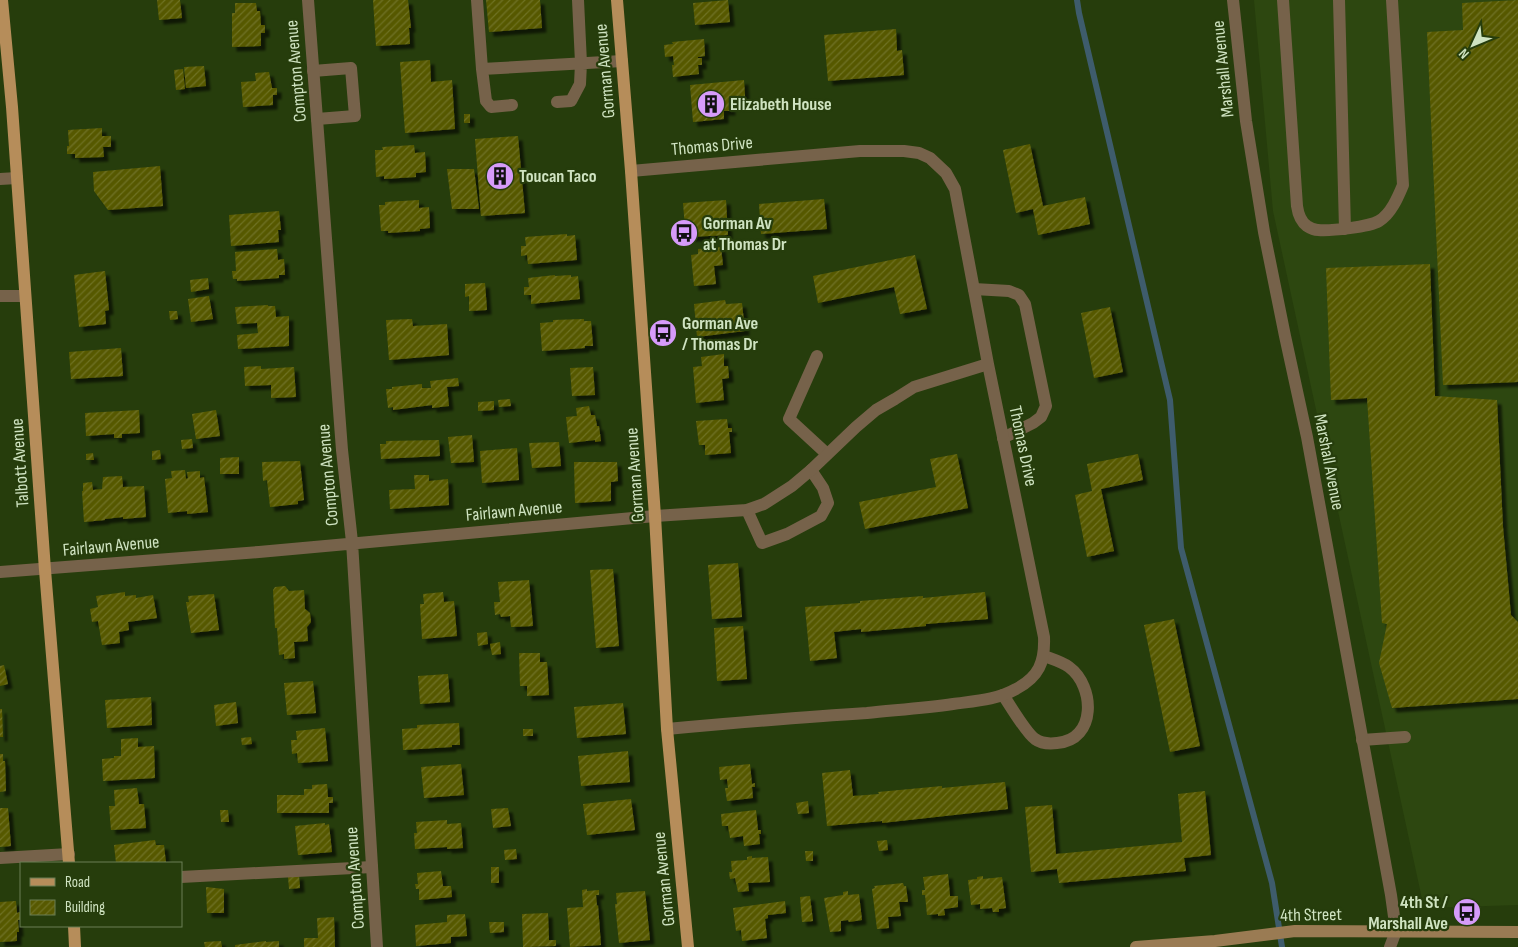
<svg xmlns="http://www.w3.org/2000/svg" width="1518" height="947" font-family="'Sofia Sans Condensed',sans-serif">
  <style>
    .built { fill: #2d4710 }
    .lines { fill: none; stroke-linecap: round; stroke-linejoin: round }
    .stream { stroke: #3e5c6c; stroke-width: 6 }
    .building { fill: url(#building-hatch); filter: url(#shadow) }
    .lane { stroke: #76624a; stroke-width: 12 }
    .street { stroke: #76624a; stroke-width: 12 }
    .secondary { stroke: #9a7b53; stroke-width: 12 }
    .primary { stroke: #b68d5a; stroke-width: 12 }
    .labels { text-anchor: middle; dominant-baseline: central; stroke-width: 4.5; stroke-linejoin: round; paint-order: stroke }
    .street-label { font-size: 18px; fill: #cfe3c1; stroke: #263d0c }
    .poi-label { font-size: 18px; font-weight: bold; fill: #cfe3c1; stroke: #263d0c; text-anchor: start }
  </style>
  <defs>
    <pattern id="building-hatch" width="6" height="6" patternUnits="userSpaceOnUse" patternTransform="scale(1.25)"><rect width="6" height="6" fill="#575901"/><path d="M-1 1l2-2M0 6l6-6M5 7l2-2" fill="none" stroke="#6e7124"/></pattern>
    <filter id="shadow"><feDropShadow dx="4.5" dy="4.5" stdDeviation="1" flood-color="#0009"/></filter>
  </defs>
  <rect width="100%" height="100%" fill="#263d0c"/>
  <path class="built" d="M1254,0H1518V905L1424,908L1273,211Z"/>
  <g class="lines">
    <path class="stream" d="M1077,0L1079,13L1170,400L1181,548L1272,883L1282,947"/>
  </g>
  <path class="building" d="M157,0H180L182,18L159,20Z
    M373,0H408L411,28H409L410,44L376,46Z
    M486,0H540L542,28L489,32Z
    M728,0L730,22L695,25L693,3Z
    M1518,0V382L1443,385L1427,32L1463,30L1462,3Z
    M235,3H256L257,11H260L261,25H265V33H261V46L232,47V13H235Z
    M896,29L897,51L902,50L904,75L828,81L824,35Z
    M704,39L705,56L698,57V58H702V65H698L699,74L673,77L672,65H674L673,56L665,57L664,45L673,44L672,42Z
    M430,60L431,82L452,80L455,129L405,133L400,62Z
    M204,66L206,86L186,88L184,67Z
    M183,69L185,89L176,90L174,70Z
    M269,72L272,88H277V95H273V105L243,107L241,82L256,81L255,73Z
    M744,80L745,96L730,97L731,111H724V119L693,122L690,85Z
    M464,114H470V123H464Z
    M102,128V136H111V147H103L104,157L75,158V154H67V146H69L68,130Z
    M518,136L525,213L481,216L475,139Z
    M1030,144L1043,206L1085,197L1090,224L1038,235L1033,209L1016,213L1003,150Z
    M414,145L415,153L425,152L426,172L416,173V177L384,179V176L376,177L375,150H383L382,147Z
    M160,166L163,206L108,210L94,191L93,172Z
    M447,169H474L479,209H452Z
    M824,199L827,229L761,234L759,204Z
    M419,200V208L429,207L430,228L420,229V231L388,233V231H381L379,205H385V202Z
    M726,200L728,235L690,237V227L685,228L683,203Z
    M279,211L281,230H278L279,242L231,246L229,215Z
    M567,234V236L575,235L577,260L528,264L527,255L521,256V246H526L525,237Z
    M721,247L723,265L714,266L716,284L694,286L691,255L698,254V249Z
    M277,249L278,260L284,259L285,275H279V278L237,281V279H233L232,271H236L235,252Z
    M915,255L927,309L900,314L894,287L818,303L813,276Z
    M1430,264L1435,396L1497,400L1503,527L1511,615L1518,622V699L1392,708L1379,663L1387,624L1382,623L1367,398L1331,400L1326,268Z
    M105,271L109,310L105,311L106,324L79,327L74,275Z
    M555,275V276L571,275V277L578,276L580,299L531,304V295H524V287H529L528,278Z
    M208,278L209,289L191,292L190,280Z
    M485,283L487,310L469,311V296L465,297V284Z
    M209,296L213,319L191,322L188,299Z
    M725,300L726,304L742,303L745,331L697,337L694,304Z
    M268,305V306H275L276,317L289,316V346L238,349L237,335L258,333L257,323L237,324L235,307Z
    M1110,307L1123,372L1094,378L1081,313Z
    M169,311H177L178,319L170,320Z
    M412,319L413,326L447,324L449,355L389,360L386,320Z
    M584,319V321H591L593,346H585V348L542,351L540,323L553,322V320Z
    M121,348L123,376L71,379L69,352Z
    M724,354V366H728L729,378L722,379L724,400L696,403L693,367L702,366L701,357Z
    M261,366V369L294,367L296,397L271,398V385L245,386L244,367Z
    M593,367L595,395L572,396L570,368Z
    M458,378L459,386L447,387L449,406L432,408V405L393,410V407L388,408L386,389H392V387L422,384V388H431L430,381Z
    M510,399L511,406L499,407L498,400Z
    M494,401V410L478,411V402Z
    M589,406L591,415H595L597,426H599L601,441L595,442V440L569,443L566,417L577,416L576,408Z
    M139,410L140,433L122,434V438H114V434L86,436L85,413Z
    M216,410L220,436L196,439L192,414Z
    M727,419L728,428H732V432H729L731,453L705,455V445H699L696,421Z
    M472,435L474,462L451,463L448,437Z
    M192,439L193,448L182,449L181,440Z
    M439,440L440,456L381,459L380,444H386V441Z
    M559,442L561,466L532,468L529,443Z
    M517,448L519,480L482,483L480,451Z
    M160,450L161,459L152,460V451Z
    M93,453L94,460H86V454Z
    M957,454L968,508L865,529L859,502L936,487L930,459Z
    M1138,454L1143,480L1101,489L1114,551L1087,557L1075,495L1092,491L1087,464Z
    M239,457V474H220V458Z
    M300,461L304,500L298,501V504L270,507L267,480L263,481L262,462Z
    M574,462H617L618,481L611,482V501L575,503Z
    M185,470L186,479L188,478L187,472L200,471V478L204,477L208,512L187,514V511L168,513L165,479L172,478L171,471Z
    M414,475H429V481L448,479L449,505L390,509L389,490L415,489Z
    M122,476L123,487L144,486L146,517L123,519V517L105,519V520L84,522L82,491H83V483L92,482L93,490L102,489L103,477Z
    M738,563L742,617L712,619L708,565Z
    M613,569L619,646L596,648L590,570Z
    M529,580L533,626L511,627L510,616L501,617L500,614L495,615L494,602H500L498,582Z
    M285,586L289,591L304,590L305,609L310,613L311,622L307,627L308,641L294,642L295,658L284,659V654L279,655L277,628H275L273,590L275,587Z
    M125,592V596L136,595V598L153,595L157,618L128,622L129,630L119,632L120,643L102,645L98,621L92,622L90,609L98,607L96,596Z
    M443,592L444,602L454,601L457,636L422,639L420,604H424L423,594Z
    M985,592L988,619L926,624V626L861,632V629L834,632L837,658L810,661L805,607L860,603V601L923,596V598Z
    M214,594L219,630L191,633L186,602H189L188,596Z
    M1174,619L1200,746L1170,752L1144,625Z
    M743,626L747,679L717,681L714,628Z
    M487,632L488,644L478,646L477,633Z
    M500,642L501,654L492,655L490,644Z
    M519,653H540V662H547L549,695L527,696V686H520Z
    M4,665L8,684L0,686V666Z
    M448,674L450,702L420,704L418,676Z
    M313,681L316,713L287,715L284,683Z
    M151,697L152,725L107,728L105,700Z
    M236,702L238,723L216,726L214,705Z
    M623,703L626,734L577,738L574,707Z
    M0,709H2L3,737H0Z
    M459,723L460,745H452V747L403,750L402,729L417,728V725Z
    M325,728L328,761L298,763L297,753L292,754L291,740H297L296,731Z
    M523,729H533V736H523Z
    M251,737L252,744L242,745L241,738Z
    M138,738V747L154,746L155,778L103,781L102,759L114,758V756H121V739Z
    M628,751L630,782L581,786L578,756Z
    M0,754H3V761H5L6,791L0,792Z
    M461,764L464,795L424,798L421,767Z
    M750,764L752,784L755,783V787H752L753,798L727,801L725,788H728L727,779L720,780L719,767Z
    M850,770L853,796L879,794L878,792L942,786V788L1005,782L1008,809L882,823V821L827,826L822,773Z
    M327,784L328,797H333V803H329V813H277V795H304V789H312V785Z
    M137,788L139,804H144L146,828L111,830L109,806H115L114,790Z
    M1205,791L1211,855L1184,858L1186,871L1059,883L1057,869L1031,872L1025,807L1052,805L1056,854L1182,842L1178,794Z
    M631,799L635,830L587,835L583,804Z
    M808,801L809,813L798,814L796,803Z
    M0,808H8L11,846L0,847Z
    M508,808L511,826L493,828L491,809Z
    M220,810H228L229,822H221Z
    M756,810L758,830H761V834H759L760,844L744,846L743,836L730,838L728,826H722L721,814Z
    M447,820V824L461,823L463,848L447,849V847L415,849L414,833H417L416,822Z
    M325,823V825L329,824L332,852L298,855L295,826Z
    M155,840L156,845H164L166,863H116L114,845Z
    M887,840L888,850L879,851L877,841Z
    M516,849L517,859L505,860L504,850Z
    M805,851H813V861H806Z
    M752,856V858L768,857L770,882L748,883L749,891L738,892L735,878L730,879L729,872H732L731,861L747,860V857Z
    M491,867H499V883H491Z
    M441,871L443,886H451L452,897L419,900V889H416L415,884H418L417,873Z
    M948,874L950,896H958V907L944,909L945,915L938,916V914L927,915L925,895H922V890H925L923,877Z
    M299,875L300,888L289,889L288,877Z
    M983,876V879L1002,877L1006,908L999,909V912H993L992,908L980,909V904L971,905L968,880L977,879V877Z
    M903,883L904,886H906L908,902H899L901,916L888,917L889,928L877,929L872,889L875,888L874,886Z
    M206,887L224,889V913H207Z
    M587,889V891L599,890V895H596L597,906L598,905L601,945L570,947L567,908L583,907L582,890Z
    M645,891L650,940L619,943L615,904H617L616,893Z
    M848,891V895L859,894L862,920L849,922L848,920L841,921V931L830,932L824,898L843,895V892Z
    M810,896L813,921L802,922L800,897Z
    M16,901L17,913L20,912L21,920H18L19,932H17V941L0,942V902Z
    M785,901L786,913L768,915V918L765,919L767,938L742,941L741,930L736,931L733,908Z
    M548,913L549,940H556V946L523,947L522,914Z
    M465,914L467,936L451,937V943L416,946L415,925L447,922V915Z
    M334,917L335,947H304V938H318L317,918Z
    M489,922H504V932L490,933Z
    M221,941L222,947H205L204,942Z
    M266,941V942L279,941V947H235V945Z"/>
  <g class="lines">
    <path class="lane" d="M477,0L482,69L622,61
      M1283,0L1297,206C1298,213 1300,221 1307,226C1310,228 1314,230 1318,230C1331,231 1369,227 1379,221C1391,214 1398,197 1403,185L1392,0
      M1339,0L1345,229
      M482,69L486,101L491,107L512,105
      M313,71L351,68L355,116L317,119
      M557,102L571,101L580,84L581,63L578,0
      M0,179L17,178
      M974,289L1009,291L1019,295L1025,304L1046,406L1041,417L1033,423L1003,438
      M0,296H25
      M817,356L789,419L827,454
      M747,510L762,543L787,534L821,516L828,503L823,488L811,470
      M1003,695C1010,705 1026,733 1035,739C1042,744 1049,744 1057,743C1097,740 1095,686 1069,667C1062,662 1052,659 1044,656
      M1362,740L1405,737
      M0,858L69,854
      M181,877L372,867"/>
    <path class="street" d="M308,0L342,450L352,542L377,947
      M1233,0L1246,121L1264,232L1285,336L1307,437L1391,895L1396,931L1390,947
      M631,171L860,151H904L919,153L930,158L946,173L955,189L988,364L1044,637C1045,662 1039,677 1016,689C997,700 975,701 953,704C925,708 896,710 867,713C800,717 733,723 667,729
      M0,572L259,552L655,516L747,510L764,504L792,486L811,470L856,427L876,410L895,399L914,387L988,364"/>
    <path class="secondary" d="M1136,947L1215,941L1295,931L1518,932"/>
    <path class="primary" d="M2,0L12,107L45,570L69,863
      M617,0L631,171L655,516L667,729L688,947
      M74,926L75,947"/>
  </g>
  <defs>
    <symbol id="building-disc" viewBox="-11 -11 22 22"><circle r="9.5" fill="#d69bfa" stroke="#263d0c"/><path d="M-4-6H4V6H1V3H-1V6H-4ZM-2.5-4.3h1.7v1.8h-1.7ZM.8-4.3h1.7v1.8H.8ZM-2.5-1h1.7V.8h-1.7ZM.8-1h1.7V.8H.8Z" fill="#111"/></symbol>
    <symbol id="bus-disc" viewBox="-11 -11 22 22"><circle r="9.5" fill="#d69bfa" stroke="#263d0c"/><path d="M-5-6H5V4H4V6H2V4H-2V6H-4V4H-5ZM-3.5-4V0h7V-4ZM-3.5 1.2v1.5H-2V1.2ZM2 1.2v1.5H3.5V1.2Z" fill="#111"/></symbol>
  </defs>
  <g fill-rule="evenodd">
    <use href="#building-disc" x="695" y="88" width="32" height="32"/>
    <use href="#building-disc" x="484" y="160" width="32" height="32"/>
    <use href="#bus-disc" x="668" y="217" width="32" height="32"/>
    <use href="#bus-disc" x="647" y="317" width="32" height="32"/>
    <use href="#bus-disc" x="1451" y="896" width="32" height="32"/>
  </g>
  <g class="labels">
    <g class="street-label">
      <text transform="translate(1223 69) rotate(-96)">Marshall Avenue</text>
      <text transform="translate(296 71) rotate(-95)">Compton Avenue</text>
      <text transform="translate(605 71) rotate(-95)">Gorman Avenue</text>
      <text transform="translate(712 146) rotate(-5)">Thomas Drive</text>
      <text transform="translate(1023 446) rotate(78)">Thomas Drive</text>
      <text transform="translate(1329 462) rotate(79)">Marshall Avenue</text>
      <text transform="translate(20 463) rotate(-94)">Talbott Avenue</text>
      <text transform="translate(328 475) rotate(-95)">Compton Avenue</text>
      <text transform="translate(635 475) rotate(-94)">Gorman Avenue</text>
      <text transform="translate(514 511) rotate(-5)">Fairlawn Avenue</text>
      <text transform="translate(111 546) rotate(-5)">Fairlawn Avenue</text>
      <text transform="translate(355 878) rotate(-94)">Compton Avenue</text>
      <text transform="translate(664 879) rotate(-96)">Gorman Avenue</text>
      <text transform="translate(1311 915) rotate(-1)">4th Street</text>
    </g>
    <g class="poi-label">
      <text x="730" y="104">Elizabeth House</text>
      <text x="519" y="176">Toucan Taco</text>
      <text x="703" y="223">Gorman Av<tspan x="703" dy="21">at Thomas Dr</tspan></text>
      <text x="682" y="323">Gorman Ave<tspan x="682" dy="21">/ Thomas Dr</tspan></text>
      <text x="1448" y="902" text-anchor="end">4th St /<tspan x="1448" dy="21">Marshall Ave</tspan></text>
    </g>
  </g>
  <rect x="20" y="862" width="162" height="65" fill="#263d0c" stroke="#6a7f54"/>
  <rect x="30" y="878" width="25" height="8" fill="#b68d5a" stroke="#6a7f54"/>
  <text x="65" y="887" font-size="15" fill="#cfe3c1">Road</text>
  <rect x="30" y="900" width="25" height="15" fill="url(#building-hatch)" stroke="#6a7f54"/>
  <text x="65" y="912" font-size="15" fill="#cfe3c1">Building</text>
  <g transform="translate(1473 45) rotate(226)" stroke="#263d0c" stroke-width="4" paint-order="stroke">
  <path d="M0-4L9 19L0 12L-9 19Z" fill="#cfe3c1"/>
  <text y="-8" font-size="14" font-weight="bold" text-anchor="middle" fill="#cfe3c1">N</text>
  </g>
</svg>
